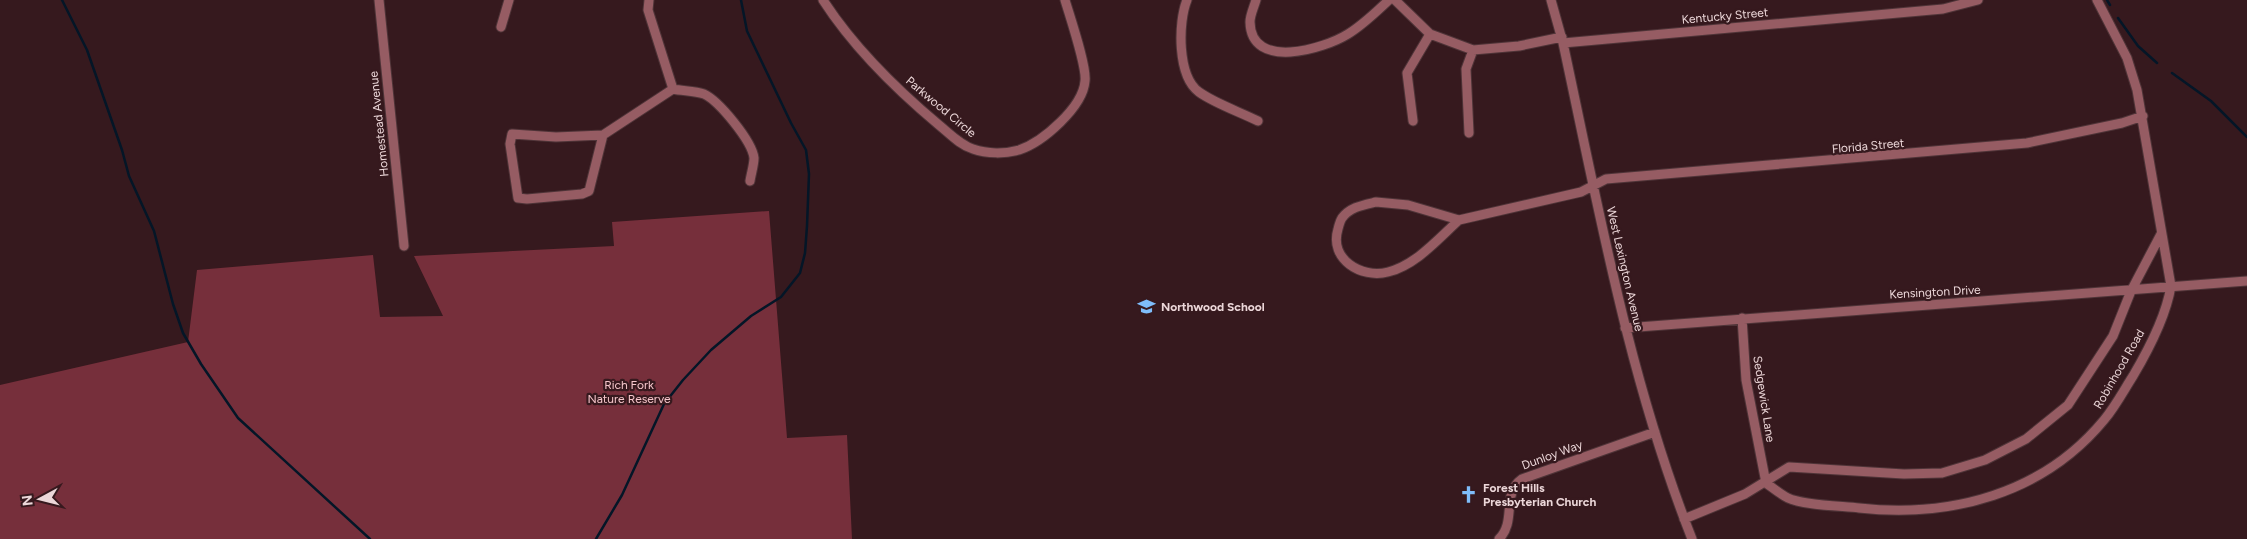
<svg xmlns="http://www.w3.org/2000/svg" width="2247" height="539" font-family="Figtree,sans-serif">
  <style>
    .green { fill: #762f3b }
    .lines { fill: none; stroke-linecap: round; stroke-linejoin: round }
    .stream { stroke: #041627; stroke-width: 2.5 }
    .minor-casing { stroke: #4f3438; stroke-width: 11 }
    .minor { stroke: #965c63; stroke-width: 9 }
    .labels { text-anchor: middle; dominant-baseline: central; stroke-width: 4.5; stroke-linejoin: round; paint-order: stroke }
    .street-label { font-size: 12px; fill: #ecd7d9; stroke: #36191e }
    .poi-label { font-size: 12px; font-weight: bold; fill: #ecd7d9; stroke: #36191e; text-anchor: start }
    .park-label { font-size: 12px; fill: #f6c6cb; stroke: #36191e }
  </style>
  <rect width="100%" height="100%" fill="#36191e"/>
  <path class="green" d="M769,211L787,438L847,435L852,539H0V385L188,342L197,270L373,255L380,317L443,316L414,256L614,246L612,222Z"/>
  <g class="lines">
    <path class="stream" d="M62,0L87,50L122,150L129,176L154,231L173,304L183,333L201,364L238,418L370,539
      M2107,0L2110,5
      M2118,18L2138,46L2157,63
      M2172,73L2211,101L2247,137
      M596,539L622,495L664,404L683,380L711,350L751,316L781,297L800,273L805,253L807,226L809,174L806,150L791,123L747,31L741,0"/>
    <defs>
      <path id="minor" d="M379,0L404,246
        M649,0L648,10L673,89
        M823,0C854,48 896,89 939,125C950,134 960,145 973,149C987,154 1005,154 1019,150C1043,142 1083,107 1085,81C1087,67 1070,17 1065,0
        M1187,0C1178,22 1177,76 1199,92C1214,103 1240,112 1258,121
        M1256,0C1254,7 1250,15 1250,22C1251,71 1324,49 1348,34C1363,25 1376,12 1389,0
        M1395,0L1430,34L1407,73L1413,121
        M1551,0L1563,43C1599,210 1629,379 1692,539
        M501,27L509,0
        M1430,34L1473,50L1519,46L1562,37
        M1563,43L1943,9L1978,0
        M1469,133L1466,69L1473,50
        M603,135L589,191L582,194L527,199L518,198L510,144L512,134L556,137L603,135L673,89C683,91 695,91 704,94C719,101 752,141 754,158C754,165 751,174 750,181
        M1376,202L1408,205L1459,220C1438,239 1416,265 1388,272C1361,279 1329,259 1338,229C1339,225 1340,221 1342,218C1350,207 1363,205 1376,202Z
        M1459,220L1581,192L1606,179L2027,143L2122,123L2143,116
        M1742,318L1746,380L1766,483
        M1625,328L2247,281
        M1766,483C1773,488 1780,494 1788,498C1802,505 1841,506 1859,508C1951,518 2043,494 2104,420C2115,407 2124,390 2133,376C2149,349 2166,317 2171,286L2137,90L2127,58L2097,0
        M1684,519L1745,494L1789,467L1904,474L1942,473L1985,460L2026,439L2068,405L2113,336L2131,291L2161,234
        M1499,539C1517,521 1501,494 1522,479L1655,432"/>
    </defs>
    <use href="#minor" class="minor-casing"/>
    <use href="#minor" class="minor"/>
  </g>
  <defs>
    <symbol id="school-bare" viewBox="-9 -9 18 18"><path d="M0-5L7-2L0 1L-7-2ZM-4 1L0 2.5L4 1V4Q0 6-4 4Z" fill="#7fbdfa" stroke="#36191e" stroke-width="2.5" paint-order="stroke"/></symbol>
    <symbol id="church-bare" viewBox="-9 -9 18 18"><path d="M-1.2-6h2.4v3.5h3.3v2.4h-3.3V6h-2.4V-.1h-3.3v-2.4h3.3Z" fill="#7fbdfa" stroke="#36191e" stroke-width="2.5" paint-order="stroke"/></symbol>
  </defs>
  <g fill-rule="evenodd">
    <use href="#school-bare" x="1134" y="294" width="25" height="25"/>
    <use href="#church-bare" x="1456" y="482" width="25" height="25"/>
  </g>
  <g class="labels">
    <g class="street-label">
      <text transform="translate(1725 16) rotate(-5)">Kentucky Street</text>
      <text transform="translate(941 107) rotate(40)">Parkwood Circle</text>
      <text transform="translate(379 124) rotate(-96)">Homestead Avenue</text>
      <text transform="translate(1868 146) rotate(-5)">Florida Street</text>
      <text transform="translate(1625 269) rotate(77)">West Lexington Avenue</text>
      <text transform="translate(1935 292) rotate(-3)">Kensington Drive</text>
      <text transform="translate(2119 369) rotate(-60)">Robinhood Road</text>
      <text transform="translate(1764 399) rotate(81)">Sedgewick Lane</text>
      <text transform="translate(1552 455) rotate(-20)">Dunloy Way</text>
    </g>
    <g class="poi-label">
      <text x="1161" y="307">Northwood School</text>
      <text x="1483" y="488">Forest Hills<tspan x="1483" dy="14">Presbyterian Church</tspan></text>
    </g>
    <g class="park-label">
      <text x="629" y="385">Rich Fork<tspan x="629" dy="14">Nature Reserve</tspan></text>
    </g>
  </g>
  <g transform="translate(40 499) rotate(263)" stroke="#36191e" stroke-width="4" paint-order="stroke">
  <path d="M0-4L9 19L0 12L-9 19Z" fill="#ecd7d9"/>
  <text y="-8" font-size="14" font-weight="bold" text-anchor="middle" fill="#ecd7d9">N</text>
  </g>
</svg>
